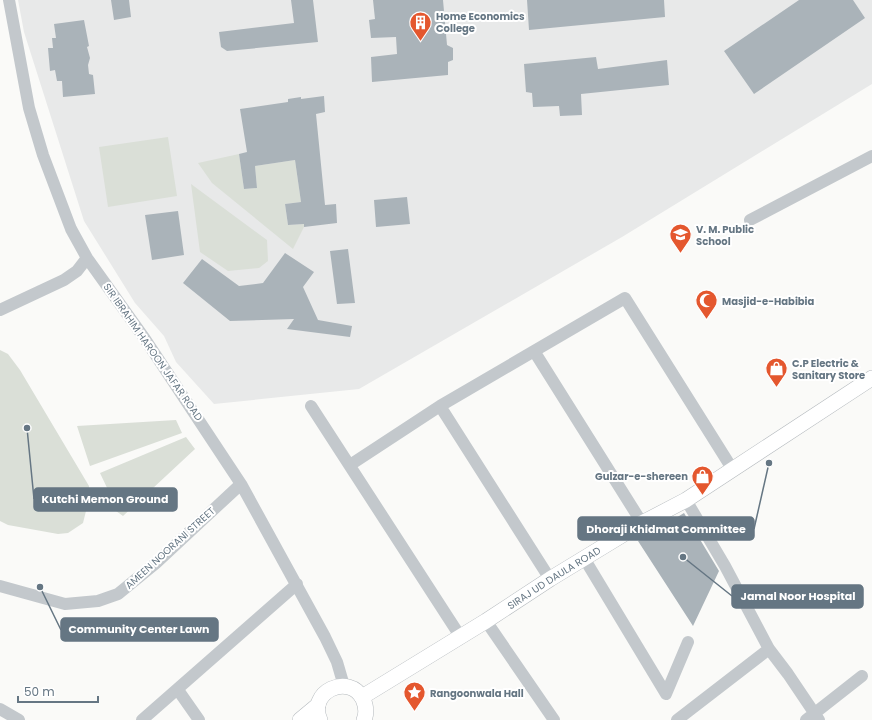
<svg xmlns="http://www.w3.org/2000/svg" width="872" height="720" font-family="Poppins,sans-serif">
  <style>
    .built { fill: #e8e9e9 }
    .green { fill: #dadfd7 }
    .building { fill: #aab3b9 }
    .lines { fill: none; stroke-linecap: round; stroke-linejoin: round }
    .major-casing { stroke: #b5babe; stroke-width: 16 }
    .minor { stroke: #c3c8cc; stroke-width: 12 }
    .major { stroke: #fff; stroke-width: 15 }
    .labels { text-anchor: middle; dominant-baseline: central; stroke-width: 4; stroke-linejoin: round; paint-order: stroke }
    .poi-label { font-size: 10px; font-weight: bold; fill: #657683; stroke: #fff; text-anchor: start }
    .street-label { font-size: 10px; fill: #657683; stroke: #fff }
    .leader { fill: none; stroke: #657683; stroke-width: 1.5 }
    .callout-dot { fill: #657683; stroke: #fff; stroke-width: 1.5 }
    .callout { fill: #657683; stroke: #657683; stroke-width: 1.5 }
    .callout-label { font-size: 11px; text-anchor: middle; font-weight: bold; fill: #fff }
  </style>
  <rect width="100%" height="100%" fill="#fafaf8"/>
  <path class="built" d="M18,0H872V84L622,237L359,389L214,404L176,362L164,336L135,303L84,221L24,32Z"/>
  <path class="green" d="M168,137L177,196L108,207L99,147Z
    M239,154L244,189L257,188L255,166L295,160L301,202L285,204L288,225L304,224V227L293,249L212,183L198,163Z
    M191,184L267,240L268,261L259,268L228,271L200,252Z
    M0,350L8,354L20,370L89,486V499L83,523L68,533L58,534L8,525L0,521Z
    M176,420L182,433L90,466L77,426Z
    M186,437L195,449L123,516L109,506V492L100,473Z"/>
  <path class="building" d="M111,0H129L131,17L114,20Z
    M291,0H313L318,42L227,51L221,47L219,32L294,23Z
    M373,0H443L447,45L453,48V60L448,62V75L372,82L371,57L397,54L396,37L371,38L369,20L375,19Z
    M527,0H664L665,17L529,30Z
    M799,0H853L865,18L754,94L724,51Z
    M84,20L89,46L87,47L90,58L88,65L89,74L93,75L95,94L63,97L62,81H57L55,70L50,71L48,48H53L52,38H56L54,24Z
    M596,57L598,69L667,60L669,85L581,94L582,115L560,116L559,106L533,107L532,93L526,92L524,64Z
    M324,96L325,112L316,114L325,205L336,204L337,223L304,227V224L288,225L285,204L301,202L295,160L255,166L257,188L244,189L239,154L247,152L240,109L288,102V99L301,97V99Z
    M407,197L410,224L376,227L374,200Z
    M178,211L184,255L152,260L145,215Z
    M348,249L355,303L337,304L330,251Z
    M285,253L314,272L303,287L318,320L352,326L350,337L287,329L294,319L230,321L183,283L202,259L239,286L263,283Z
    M684,513L719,571L693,626L638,541Z"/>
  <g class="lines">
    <defs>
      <g id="major">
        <path id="s1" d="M362,697L486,621L550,579L642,523L686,500L872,378"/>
        <path d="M300,720L318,705"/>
        <path d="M320,720C307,692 349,672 363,699C366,706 367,713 364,720"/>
      </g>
    </defs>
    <use href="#major" class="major-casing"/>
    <path class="minor" d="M9,0L29,108L43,155L71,229L87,258L145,339L241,484L325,637L337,662L344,686
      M750,220L872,156
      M0,310L64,280L77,271L87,258
      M534,351L642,523
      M311,406L460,636
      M440,406L550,579
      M350,465L440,406L625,298L733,470
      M686,500L725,566L769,649L788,674L819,720
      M584,558L666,694
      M0,586L65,604L98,601L118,594L156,563L241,484
      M486,621L554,720
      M178,690L199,720
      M666,694L688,642
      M0,709L19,720
      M142,720L297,584
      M677,720L769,649
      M806,720L862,676"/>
    <use href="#major" class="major"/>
  </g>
  <defs>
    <symbol id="building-pin" viewBox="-11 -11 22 30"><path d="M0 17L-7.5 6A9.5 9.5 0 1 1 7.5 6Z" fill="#e4572e" stroke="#fff"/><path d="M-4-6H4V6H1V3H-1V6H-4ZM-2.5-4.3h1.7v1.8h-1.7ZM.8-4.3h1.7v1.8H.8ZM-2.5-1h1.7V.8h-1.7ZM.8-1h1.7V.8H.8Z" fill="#fff"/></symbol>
    <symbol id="school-pin" viewBox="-11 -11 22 30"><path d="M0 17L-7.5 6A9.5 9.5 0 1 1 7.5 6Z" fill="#e4572e" stroke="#fff"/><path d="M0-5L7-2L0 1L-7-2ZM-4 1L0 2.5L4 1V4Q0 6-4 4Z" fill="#fff"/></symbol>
    <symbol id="mosque-pin" viewBox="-11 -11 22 30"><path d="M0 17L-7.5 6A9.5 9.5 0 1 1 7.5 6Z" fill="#e4572e" stroke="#fff"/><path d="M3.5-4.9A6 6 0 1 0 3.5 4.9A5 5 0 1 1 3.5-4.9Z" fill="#fff"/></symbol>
    <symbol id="shop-pin" viewBox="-11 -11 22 30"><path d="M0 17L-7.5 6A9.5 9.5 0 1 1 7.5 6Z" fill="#e4572e" stroke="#fff"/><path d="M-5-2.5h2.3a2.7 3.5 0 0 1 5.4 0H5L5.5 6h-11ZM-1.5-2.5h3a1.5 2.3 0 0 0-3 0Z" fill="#fff"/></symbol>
    <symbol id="sight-pin" viewBox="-11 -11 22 30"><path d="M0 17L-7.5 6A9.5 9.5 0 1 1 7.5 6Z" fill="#e4572e" stroke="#fff"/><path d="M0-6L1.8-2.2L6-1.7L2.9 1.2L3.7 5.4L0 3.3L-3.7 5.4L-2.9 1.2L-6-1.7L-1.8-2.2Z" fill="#fff"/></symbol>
  </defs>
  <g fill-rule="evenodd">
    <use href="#building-pin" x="408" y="10" width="25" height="34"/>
    <use href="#school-pin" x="668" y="222" width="25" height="34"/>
    <use href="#mosque-pin" x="694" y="288" width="25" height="34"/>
    <use href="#shop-pin" x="764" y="356" width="25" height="34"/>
    <use href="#shop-pin" x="690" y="464" width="25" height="34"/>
    <use href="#sight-pin" x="402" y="680" width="25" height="34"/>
  </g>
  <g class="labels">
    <g class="poi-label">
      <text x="436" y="16">Home Economics<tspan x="436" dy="12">College</tspan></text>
      <text x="696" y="229">V. M. Public<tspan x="696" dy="12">School</tspan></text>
      <text x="722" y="301">Masjid-e-Habibia</text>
      <text x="792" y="363">C.P Electric &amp;<tspan x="792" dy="12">Sanitary Store</tspan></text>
      <text x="688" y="476" text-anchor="end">Gulzar-e-shereen</text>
      <text x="430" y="693">Rangoonwala Hall</text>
    </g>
    <g class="street-label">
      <text transform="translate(153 352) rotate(55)">SIR IBRAHIM HAROON JAFAR ROAD</text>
      <text transform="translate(170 548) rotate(-42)">AMEEN NOORANI STREET</text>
      <text stroke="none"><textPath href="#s1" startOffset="226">SIRAJ UD DAULA ROAD</textPath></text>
    </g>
  </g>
  <path class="leader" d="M27 428L34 499M769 463L754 529M683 557L732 596M40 587L61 630"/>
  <g class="callout-dot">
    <circle cx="27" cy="428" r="4"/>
    <circle cx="769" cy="463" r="4"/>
    <circle cx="683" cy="557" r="4"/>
    <circle cx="40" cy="587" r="4"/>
  </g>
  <g class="callout">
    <rect x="34" y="488" width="143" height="23" rx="4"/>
    <rect x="578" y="517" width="176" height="23" rx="4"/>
    <rect x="732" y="585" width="131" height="23" rx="4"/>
    <rect x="61" y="618" width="157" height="23" rx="4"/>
  </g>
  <g class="callout-label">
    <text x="105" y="503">Kutchi Memon Ground</text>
    <text x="666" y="533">Dhoraji Khidmat Committee</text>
    <text x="798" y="600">Jamal Noor Hospital</text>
    <text x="139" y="633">Community Center Lawn</text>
  </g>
  <path d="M18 696v6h80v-6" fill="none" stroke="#657683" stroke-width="2"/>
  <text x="24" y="696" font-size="12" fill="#657683" stroke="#ffffff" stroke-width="3" paint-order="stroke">50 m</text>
</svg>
